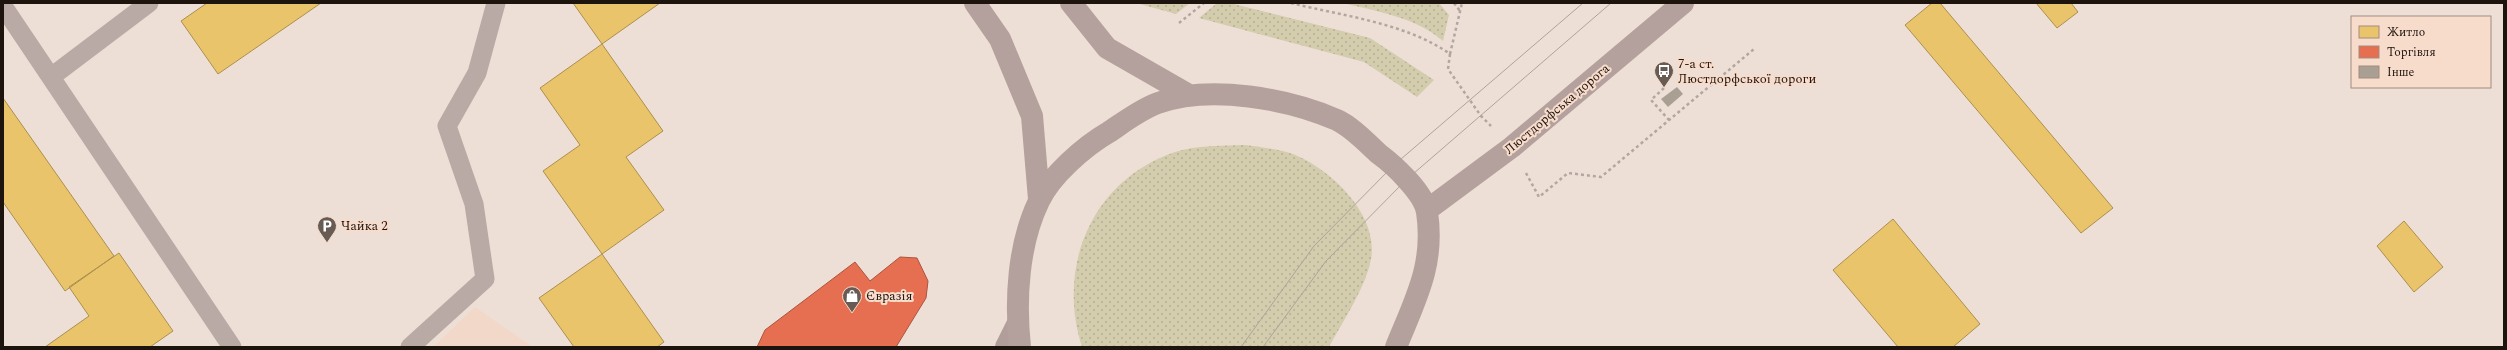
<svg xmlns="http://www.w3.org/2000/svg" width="2507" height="350" font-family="Spectral,serif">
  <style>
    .built { fill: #f2d8c8 }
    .grass { fill: url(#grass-dots) }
    .homes { fill: #e9c46a; stroke: #ac8f4e }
    .shops { fill: #e76f51; stroke: #ab543d }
    .building { fill: #aa9f93 }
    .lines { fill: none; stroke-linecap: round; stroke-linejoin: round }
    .path { stroke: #b2a6a1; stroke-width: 2.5; stroke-dasharray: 3 3; stroke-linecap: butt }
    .lane { stroke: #baaaa6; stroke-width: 19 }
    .secondary { stroke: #b19e9b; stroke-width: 22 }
    .primary { stroke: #b4a19d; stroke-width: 22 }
    .tram { stroke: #aea29c; stroke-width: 1 }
    .labels { text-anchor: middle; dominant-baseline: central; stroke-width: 4; stroke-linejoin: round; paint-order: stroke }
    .poi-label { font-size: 13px; fill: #1e140e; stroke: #f8dccb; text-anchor: start }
    .street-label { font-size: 13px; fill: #1e140e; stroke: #f8dccb }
  </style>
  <defs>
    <pattern id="grass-dots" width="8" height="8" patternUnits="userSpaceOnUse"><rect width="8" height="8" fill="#d3ccad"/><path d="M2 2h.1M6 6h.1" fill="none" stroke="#b5ae94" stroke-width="1.8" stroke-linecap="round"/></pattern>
  </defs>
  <rect width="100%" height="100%" fill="#eedfd6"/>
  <path class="built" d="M475,307L533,347H433Z"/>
  <path class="grass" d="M1136,3H1190L1176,14Z
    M1217,3H1230L1370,38L1434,80L1417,97L1364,62L1199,18Z
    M1343,3H1439L1449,15L1443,41C1415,17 1379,12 1343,3Z
    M1245,145C1261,147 1277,149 1293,154C1331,169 1379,215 1371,259C1366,287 1343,321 1329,347H1082C1056,266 1092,180 1175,152C1197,145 1223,146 1245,145Z"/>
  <path class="homes" d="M207,3H321L218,74L181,21Z
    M573,3H660L602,44Z
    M1932,3H1940L2113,208L2081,233L1905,25Z
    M2036,3H2071L2078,12L2057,28Z
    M602,44L663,131L626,157L664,210L602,254L543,171L580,145L540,88Z
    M3,98L114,256L65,291L3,202Z
    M1893,219L1980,324L1953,347H1898L1833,270Z
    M2404,221L2443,267L2414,292L2377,246Z
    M119,253L173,331L150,347H45L89,316L69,287Z
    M602,254L664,342L657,347H574L539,298Z"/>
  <path class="shops" d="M900,257L917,258L928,281L926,298L896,347H757L765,330L855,262L870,281Z"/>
  <path class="building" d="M1677,87L1683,94L1668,107L1661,99Z"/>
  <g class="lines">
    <path class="path" d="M1291,3C1343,16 1406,23 1450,54L1462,3
      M1454,3L1460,11
      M1179,23L1204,3
      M1450,54L1448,69L1481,116L1491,126
      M1664,88L1651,100L1669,120
      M1526,173L1539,197L1568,173L1601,177L1754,49"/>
    <path class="lane" d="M3,6L232,347
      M51,77L149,3
      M410,347L485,279L474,204L447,126L477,73L496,3"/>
    <path class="secondary" d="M1006,347L1018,323"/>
    <path class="primary" d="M975,3L1000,39L1032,116L1039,199
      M1071,3L1107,48L1189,95
      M1427,210L1512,147L1683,3
      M1020,347C1015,300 1018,244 1039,201C1051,175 1085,146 1109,132C1124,122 1141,109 1158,103C1210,84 1289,99 1337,120C1352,127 1367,143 1379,154C1394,165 1424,193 1427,212C1435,265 1415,300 1396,347"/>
    <path class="tram" d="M1241,347L1314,246L1394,165L1583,3
      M1263,347L1326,261L1406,180L1611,3"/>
  </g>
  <defs>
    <symbol id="bus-pin" viewBox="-11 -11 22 30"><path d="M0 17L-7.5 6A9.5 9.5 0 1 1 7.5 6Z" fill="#675b54" stroke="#f8dccb"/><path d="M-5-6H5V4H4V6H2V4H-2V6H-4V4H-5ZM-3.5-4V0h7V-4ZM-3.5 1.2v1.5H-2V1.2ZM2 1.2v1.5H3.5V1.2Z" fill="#fff"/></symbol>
    <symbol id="parking-pin" viewBox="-11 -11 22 30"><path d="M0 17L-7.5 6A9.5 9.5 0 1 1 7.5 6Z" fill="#675b54" stroke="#f8dccb"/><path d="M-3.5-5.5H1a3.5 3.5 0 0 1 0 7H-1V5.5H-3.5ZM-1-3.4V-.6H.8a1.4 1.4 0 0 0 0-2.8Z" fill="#fff"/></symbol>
    <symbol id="shop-pin" viewBox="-11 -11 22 30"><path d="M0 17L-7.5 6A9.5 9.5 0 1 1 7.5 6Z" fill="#675b54" stroke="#f8dccb"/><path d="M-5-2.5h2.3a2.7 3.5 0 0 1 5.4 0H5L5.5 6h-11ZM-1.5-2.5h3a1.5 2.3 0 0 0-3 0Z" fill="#fff"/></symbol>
  </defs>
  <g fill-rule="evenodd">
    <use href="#bus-pin" x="1653" y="60" width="22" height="30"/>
    <use href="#parking-pin" x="316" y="215" width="22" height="30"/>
    <use href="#shop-pin" x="841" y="285" width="22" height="30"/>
  </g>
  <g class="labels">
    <g class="poi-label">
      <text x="1678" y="64">7-а ст.<tspan x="1678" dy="15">Люстдорфської дороги</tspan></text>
      <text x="341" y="226">Чайка 2</text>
      <text x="866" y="296">Євразія</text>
    </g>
    <g class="street-label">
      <text transform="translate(1557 109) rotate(-40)">Люстдорфська дорога</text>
    </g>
  </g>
  <rect width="2507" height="350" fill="none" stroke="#1e140e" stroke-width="8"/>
  <rect x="2351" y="16" width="140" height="72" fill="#f8dccb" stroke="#a18c7f"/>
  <rect x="2359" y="26" width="20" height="12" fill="#e9c46a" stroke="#a18c7f"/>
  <text x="2387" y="36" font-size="12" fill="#1e140e">Житло</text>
  <rect x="2359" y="46" width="20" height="12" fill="#e76f51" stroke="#a18c7f"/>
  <text x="2387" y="56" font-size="12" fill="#1e140e">Торгівля</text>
  <rect x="2359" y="66" width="20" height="12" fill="#aa9f93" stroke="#a18c7f"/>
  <text x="2387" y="76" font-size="12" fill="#1e140e">Інше</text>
</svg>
